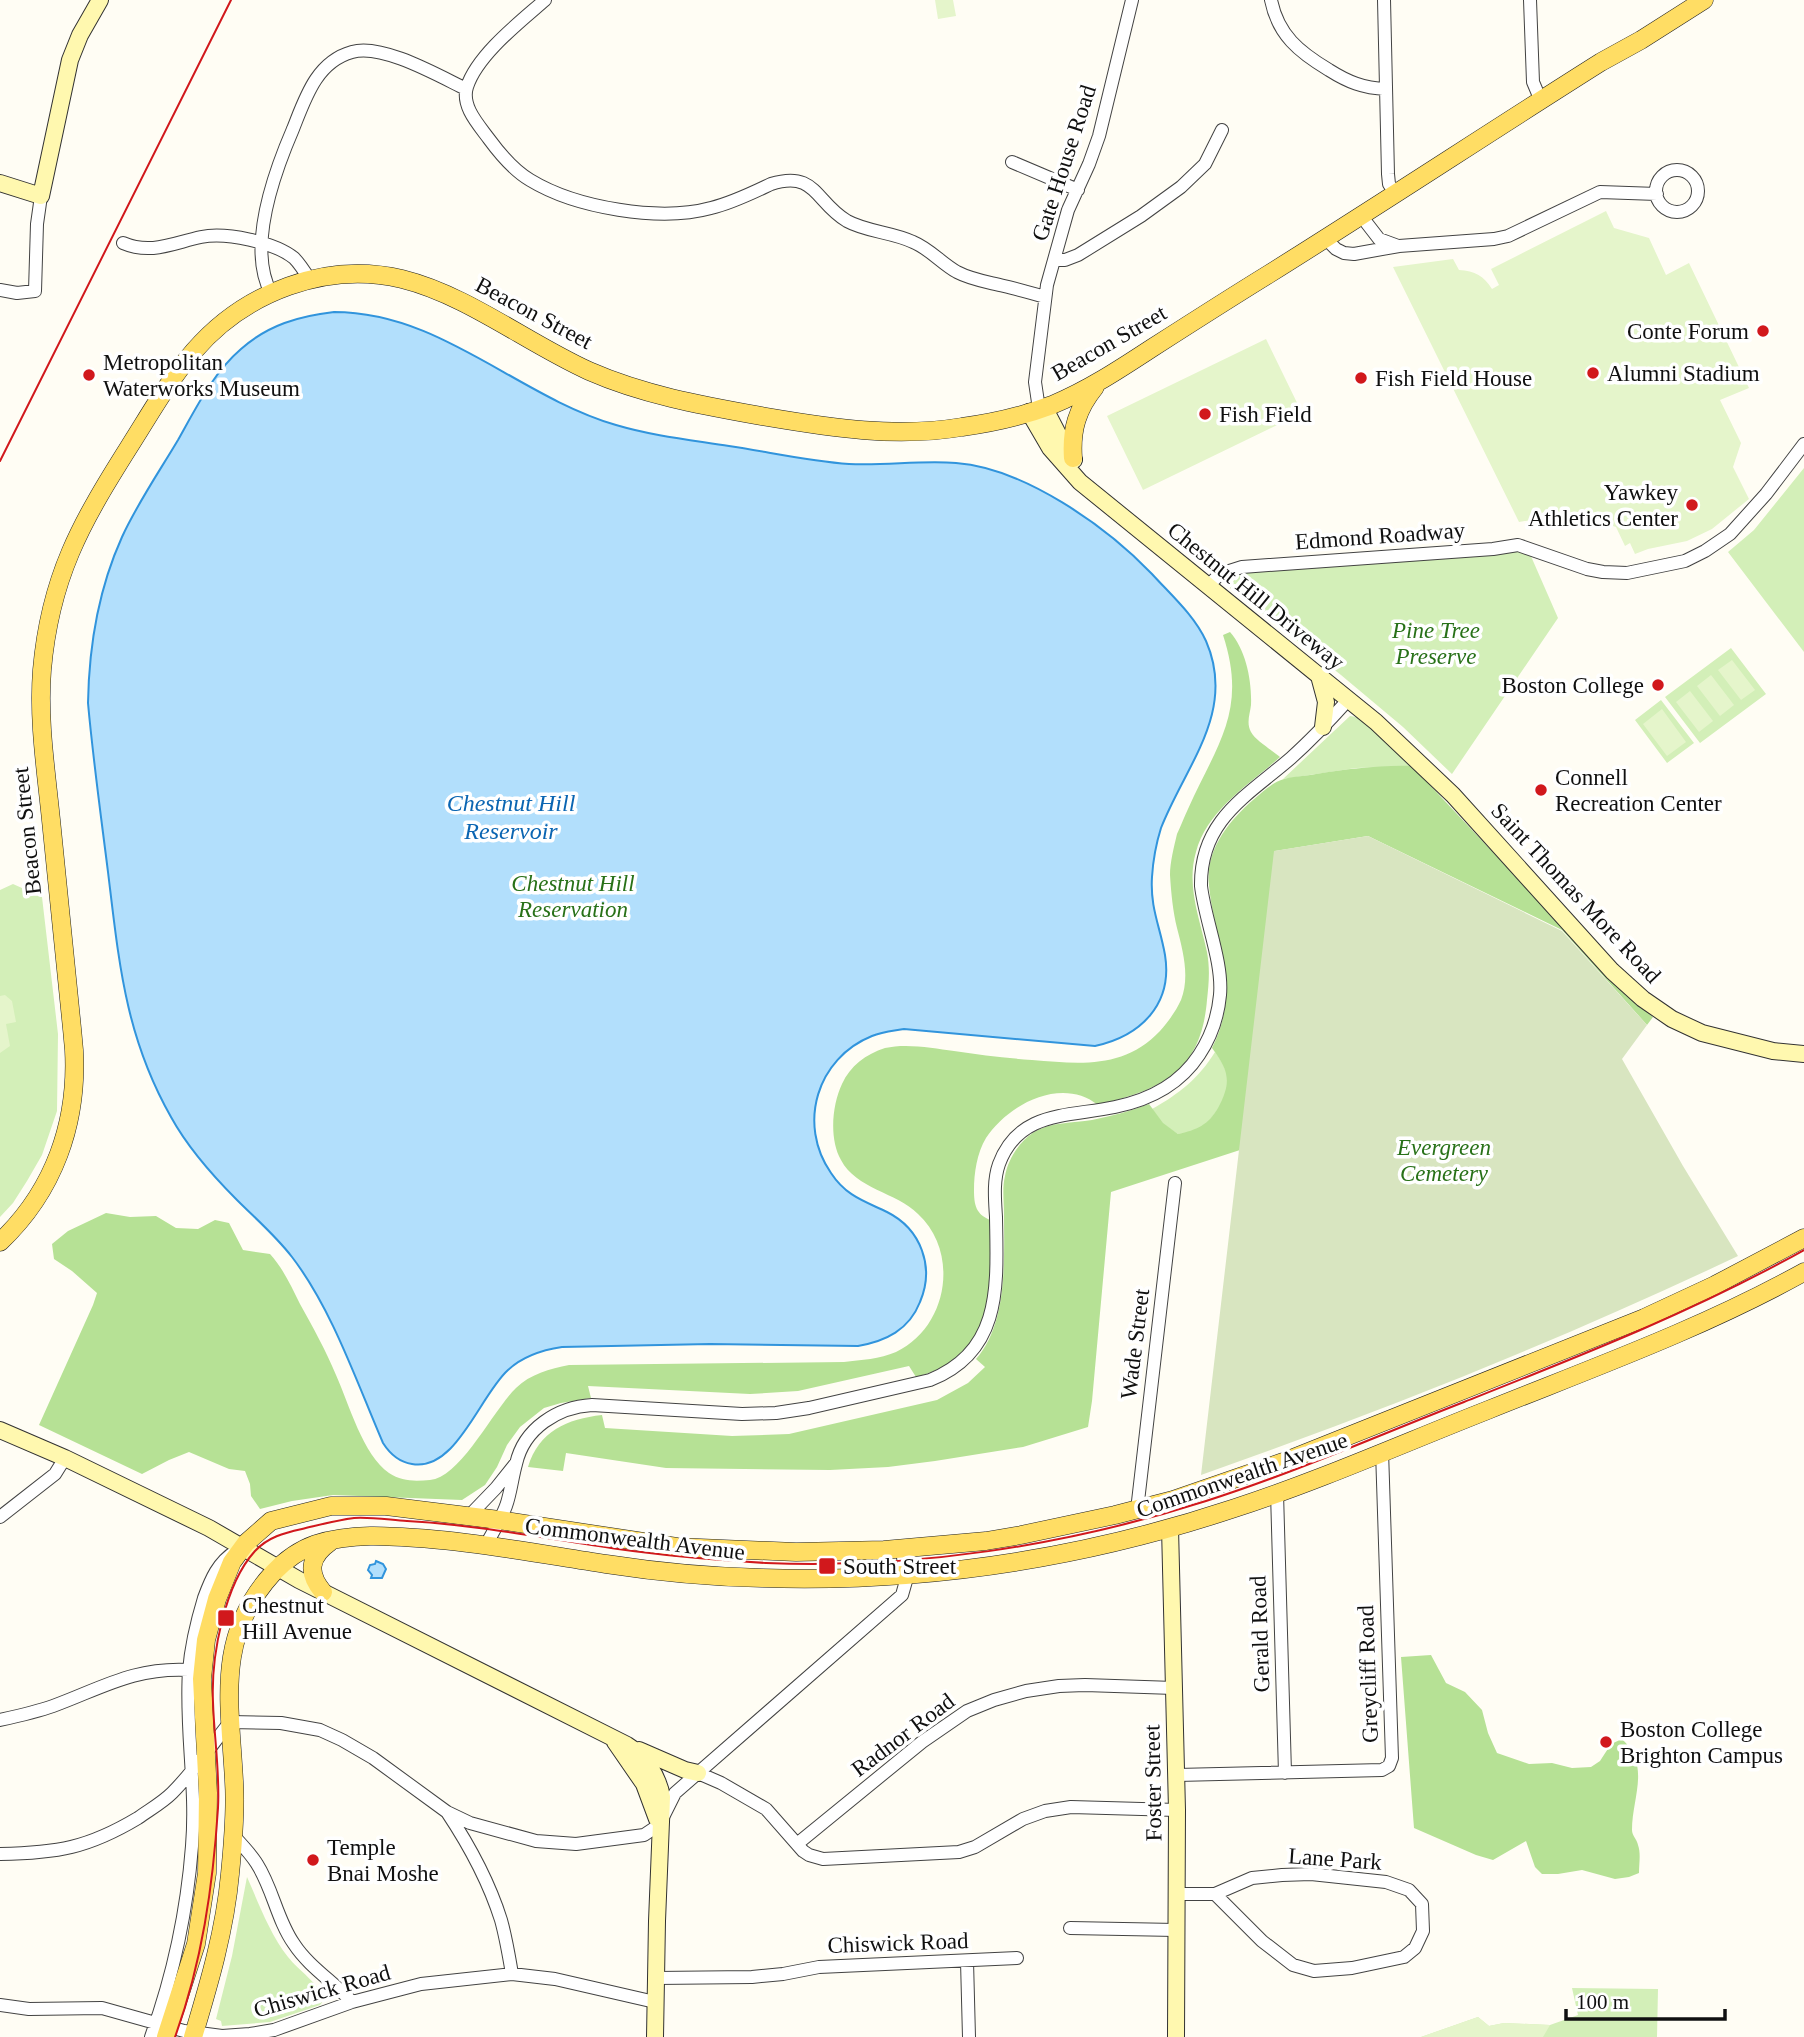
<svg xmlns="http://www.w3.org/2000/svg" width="1804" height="2037" font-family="'Times New Roman',serif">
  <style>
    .green { fill: #d3efb8 }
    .forest { fill: #b6e195 }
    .cemetery { fill: #d8e5c0 }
    .pitch { fill: #e5f5cb }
    .water { fill: #b2dffc; stroke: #3194dc; stroke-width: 2 }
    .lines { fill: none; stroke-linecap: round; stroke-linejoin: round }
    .street-casing { stroke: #434343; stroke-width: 14 }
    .secondary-casing { stroke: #323232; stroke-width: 18 }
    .primary-casing { stroke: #212121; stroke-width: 19 }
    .street { stroke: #fff; stroke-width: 12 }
    .secondary { stroke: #fff8af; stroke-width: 16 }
    .primary { stroke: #ffdd64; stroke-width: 18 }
    .tram { stroke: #d1181c; stroke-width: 2 }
    .poi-dot { fill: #d1181c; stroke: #fff; stroke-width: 2.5 }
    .labels { text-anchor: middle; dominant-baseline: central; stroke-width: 7; stroke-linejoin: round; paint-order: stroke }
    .street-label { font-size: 23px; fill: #101010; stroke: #fff }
    .poi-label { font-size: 23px; fill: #101010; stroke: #fff; text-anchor: start }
    .park-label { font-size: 23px; font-style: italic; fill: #287118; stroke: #fff }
    .water-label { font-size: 24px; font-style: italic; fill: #0a65b2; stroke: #fff }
  </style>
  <rect width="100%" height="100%" fill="#fffdf4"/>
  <path class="green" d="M1804,468V652L1728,552L1754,530Z
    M1513,551L1530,554L1558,618L1452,774L1403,727L1341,675L1230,588C1233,579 1237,577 1245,573Z
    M1731,648L1766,694L1700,743L1665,697Z
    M1661,700L1694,743L1667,763L1635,720Z
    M1350,716C1368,716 1398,753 1412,766L1356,768L1283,779Z
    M13,884L42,897L58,1034L57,1111L42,1155L27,1181L13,1203L0,1217V890Z
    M1215,1052C1222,1061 1230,1075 1228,1088C1225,1102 1208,1126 1195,1131C1190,1133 1183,1133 1178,1134L1163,1124L1152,1109C1179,1094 1199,1078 1215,1052Z
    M247,1877C259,1904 270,1934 288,1957C299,1971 319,1983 324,2000L320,2005L270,2022L222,2026L221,2021L216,2019L232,1956Z
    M1572,1988L1658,1989L1657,2037H1421L1478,2017L1489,2026L1504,2023L1550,2025L1578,2015Z"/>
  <path class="forest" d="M1230,632C1246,650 1252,681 1251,705C1250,714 1246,723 1251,732C1256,741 1272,750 1280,757C1250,784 1207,810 1196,852C1186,886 1200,919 1207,952C1210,968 1209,983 1207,1000C1201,1072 1162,1089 1098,1105C1062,1076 1008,1104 986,1138C977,1153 974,1173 974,1190C974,1205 976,1214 990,1220C992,1289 996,1356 916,1377L909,1366L798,1391L750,1394L588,1386L591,1398L561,1403L544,1408L520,1427L507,1445L497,1467L485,1485L462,1500L333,1495L292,1501L260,1509L251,1496L250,1484L245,1471L229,1469L189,1452L169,1460L142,1474L39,1425L93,1305L97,1293L72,1271L54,1259L52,1244L68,1231L106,1213L130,1217L156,1216L176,1228L198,1229L215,1220L229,1223L243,1250L270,1254C283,1268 291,1286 300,1304C313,1327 326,1351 336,1375C349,1404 363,1455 389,1473C402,1482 416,1481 430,1480C461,1477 493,1410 516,1388C530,1374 550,1369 569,1365L844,1362C861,1360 880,1359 896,1352C948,1327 960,1253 918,1214C896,1192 856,1189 841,1160C829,1139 832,1105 842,1084C850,1066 866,1054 885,1048C906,1043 933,1048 954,1051C980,1055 1006,1058 1032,1060C1081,1064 1124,1069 1160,1031C1168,1022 1176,1011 1181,1000C1190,977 1183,951 1177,928C1173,912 1171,892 1170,875C1170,862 1174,847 1177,834C1181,826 1184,817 1188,809C1217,744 1248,711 1223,635Z
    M1412,766L1624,992L1653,1017L1647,1025L1562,930L1368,836L1275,851L1240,1150L1111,1192L1092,1401L1088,1427L1023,1447L935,1461L888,1467L830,1470L666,1468L566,1453L563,1471L528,1467C539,1431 567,1419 602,1415L605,1428L732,1436L789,1434L937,1400L968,1383L985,1367L976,1359C1008,1323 1004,1259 1004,1214C1004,1202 1002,1188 1005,1176C1008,1159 1019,1142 1034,1132C1051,1122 1073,1123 1092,1120C1112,1116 1130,1111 1149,1104L1163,1123L1178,1134C1197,1130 1208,1125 1218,1108C1232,1082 1229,1071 1212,1048C1242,989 1215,945 1209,886C1205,850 1228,822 1253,800C1262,792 1273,782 1284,779C1294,776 1306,776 1316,774C1348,769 1380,765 1412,766Z
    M1431,1655L1446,1683L1465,1692L1482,1710L1488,1733L1497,1753L1529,1764L1552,1763L1572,1768L1591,1767L1600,1761L1611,1744L1622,1739C1651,1766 1632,1797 1632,1830C1632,1836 1637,1839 1638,1845C1641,1853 1639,1864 1639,1873L1629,1877L1615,1879L1582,1870L1558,1874H1542L1535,1867L1526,1841L1493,1860L1476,1855L1414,1828L1401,1657Z"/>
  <path class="cemetery" d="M1368,836L1562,931L1647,1025L1622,1059L1683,1166L1738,1256C1563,1339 1383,1411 1201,1475L1274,851Z"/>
  <path class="pitch" d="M935,0H953L956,16L938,19Z
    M1606,211L1614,228L1649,238L1666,275L1689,263L1749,388L1720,400L1741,443L1733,467L1749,499L1712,529L1687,541L1648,549L1635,554L1630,543L1625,546L1616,527L1582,516L1580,512L1519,522L1393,267L1453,259L1459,270C1475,271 1484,276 1492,289L1499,285L1491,269Z
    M1266,339L1302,413L1143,490L1107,416Z
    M1732,660L1755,690L1741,700L1718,670Z
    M1711,675L1734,705L1720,716L1697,686Z
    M1690,691L1713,721L1699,732L1676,702Z
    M1662,709L1686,742L1667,756L1643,724Z
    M5,995L12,1001L16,1022L6,1024L10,1046L0,1053V996Z
    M1478,2017L1489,2026L1504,2023L1550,2025L1543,2037H1421Z"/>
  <path class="water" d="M334,312C441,312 517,396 616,425C653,436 691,440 729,446C769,452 809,461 849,464C885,466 921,460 956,463C1024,468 1106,526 1152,574C1171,595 1194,615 1206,641C1237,712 1185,766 1161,828C1156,844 1153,861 1152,877C1150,908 1160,926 1165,955C1173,1004 1141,1036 1095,1046L904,1029C893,1031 882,1032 872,1036C817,1058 797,1124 831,1173C846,1196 864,1201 887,1212C921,1229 935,1267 920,1302C909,1330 886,1341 858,1346L710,1344L562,1347C542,1350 523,1356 508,1370C480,1395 456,1472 412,1464C399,1462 390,1454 383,1443C357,1383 332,1309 292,1257C276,1236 256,1219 237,1200C212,1175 188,1148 171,1117C125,1036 119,962 108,872C101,816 93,759 88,703C89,645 98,590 122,537C137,504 159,472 178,440C196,408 213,373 241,349C268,325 299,316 334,312Z
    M376,1561L383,1564L386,1569L382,1578H371L372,1575L368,1570L370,1565L375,1564Z"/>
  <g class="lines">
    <defs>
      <path id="street" d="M545,0C521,21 477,55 467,87C461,106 478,124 489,139C500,154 513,170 530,180C576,208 660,222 711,208C732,203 752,193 771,184C816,170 815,202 847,221C867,232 892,232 913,242C930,249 941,263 957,272C972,280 988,282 1004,286C1017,289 1031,293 1045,297
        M1271,0C1278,35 1299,52 1329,70C1348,82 1363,88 1386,89
        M1384,0L1388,174L1389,184L1396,194
        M1530,0L1533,82L1541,101
        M1012,162L1078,190
        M1656 191a21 21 0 1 1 42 0a21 21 0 1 1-42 0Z
        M1362,217L1379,239L1398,246
        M1326,239L1336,249L1344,253L1354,254L1399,246L1494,239L1508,236L1600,192L1657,194
        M123,243C151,255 173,243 201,237C226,232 274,242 294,258C300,264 305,272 310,280
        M1054,260H1065L1078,255L1141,216L1181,187L1205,164L1222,130
        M0,290L17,293L35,291L37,224L41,196
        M271,293C247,248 274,173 293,129C305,99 316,62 352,52C382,43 439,76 466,89
        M1039,409L1035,382L1047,285L1068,210L1089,164L1099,136L1132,0
        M1208,586L1220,574L1242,567L1493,549L1518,545L1587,569L1603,572L1627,573L1685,561L1705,551L1730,534L1766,494L1804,444
        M1277,1493L1285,1773
        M1137,1510L1175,1183
        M469,1516L496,1488L516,1463
        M0,1517L55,1474L65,1458
        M486,1545C493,1532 501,1519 506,1506C511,1492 512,1478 516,1464C524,1428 558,1407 592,1405L742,1414L776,1413L809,1408L930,1380C1003,1351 997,1284 996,1217C995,1200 993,1181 999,1164C1019,1110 1069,1117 1115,1107C1149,1100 1180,1084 1199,1055C1211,1037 1218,1017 1220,995C1223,962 1205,920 1201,886C1200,820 1247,796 1291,758C1311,740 1330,720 1348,700
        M0,1720C18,1716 36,1712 53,1706C102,1688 134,1667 189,1670
        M698,1773L721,1783L766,1809L803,1851L809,1855L823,1859L959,1852L975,1847L1023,1819L1045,1811L1071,1807L1177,1810
        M1177,1775L1382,1770L1389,1766L1392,1758L1382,1451
        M447,1812C469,1845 489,1882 501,1920C506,1938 509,1956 512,1974
        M233,1835C241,1844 251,1854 257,1864C273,1889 277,1920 294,1944C309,1967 334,1982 352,2002
        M797,1844L922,1742L967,1711L994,1700L1026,1691L1059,1686L1085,1685L1174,1688
        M0,1854C57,1853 88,1848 138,1818C149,1810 162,1803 172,1793C194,1771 211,1746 230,1722L281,1723L320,1730L342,1740L373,1758L447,1812L470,1823L536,1841L576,1844L644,1835L659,1825L675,1793L902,1595L906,1581L902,1549
        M1177,1894H1215L1252,1878L1282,1875L1311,1874L1386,1882L1409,1890L1422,1904L1423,1931L1415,1948L1404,1957L1352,1968L1314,1971L1293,1965L1262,1941L1215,1894
        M1070,1928L1176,1930
        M967,1961L969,2037
        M656,1978L752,1977L783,1974L819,1967L1017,1958
        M0,2005L29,2009L102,2008L184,2031L222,2036L250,2034L274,2030L352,2002L421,1984L512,1974L555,1979L655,2002
        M151,2037C173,1976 187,1911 192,1846C197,1787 185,1729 189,1671C191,1646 197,1621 204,1598C211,1579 218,1562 236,1551"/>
      <path id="secondary" d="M0,183L41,196L70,60L80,35L100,0
        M1044,407L1058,434L1074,460
        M1029,412L1050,448L1080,482L1376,722L1453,795L1612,971L1643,999L1672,1019L1702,1033L1773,1051L1804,1054
        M1319,676L1326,702L1323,727
        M0,1430L65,1458L209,1528L299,1580L627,1745C645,1756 658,1775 662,1797L657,1921L655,2037
        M1170,1528L1177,1810L1176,2037
        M615,1742L644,1784L657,1819
        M639,1750L685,1770L698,1773"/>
      <path id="primary" d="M1073,458C1071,430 1077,409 1095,387
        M0,1242C54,1191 78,1123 74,1050C67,973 59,896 51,820C46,770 38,720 42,670C50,577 81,523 129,447C150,414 169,380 194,351C245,292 326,261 402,279C467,295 527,343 589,371C646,396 706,406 767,417C832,428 896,438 962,427C992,423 1023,416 1052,405C1088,390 1120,369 1152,348C1191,323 1230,298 1269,274C1381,204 1490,132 1601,62L1641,40L1704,0
        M323,1592C307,1573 309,1557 330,1542
        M166,2037L196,1944L207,1873L208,1793L202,1679L206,1640L217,1599L232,1562L246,1543L271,1521L331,1506H386L499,1520L677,1547L796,1552L884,1550L986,1541L1021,1535L1115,1515L1173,1500L1283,1462L1644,1318L1715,1285L1804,1238
        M193,2037C209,1984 225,1930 230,1874C233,1844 236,1811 234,1781C230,1703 215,1636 273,1573C286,1559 299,1550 316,1544C353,1532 393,1536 430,1539C490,1544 547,1555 606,1564C658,1572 710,1577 762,1578C923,1583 1082,1559 1235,1508C1321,1480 1404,1443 1488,1410C1595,1367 1703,1328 1804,1272"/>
    </defs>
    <use href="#street" class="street-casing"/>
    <use href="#secondary" class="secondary-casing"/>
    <use href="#primary" class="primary-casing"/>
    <use href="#street" class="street"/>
    <use href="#secondary" class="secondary"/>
    <use href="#primary" class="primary"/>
    <path class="tram" d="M0,461L231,0
      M175,2037C202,1963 213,1886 218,1808C220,1772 214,1737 213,1702C211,1657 224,1585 255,1551C268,1537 284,1533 302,1529C319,1525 337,1520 354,1518C372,1517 390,1520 407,1521C479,1525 548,1539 618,1549C667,1556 717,1560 766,1563C914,1569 1065,1546 1206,1501C1294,1473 1379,1435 1464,1402C1580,1356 1695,1311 1804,1250"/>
  </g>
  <g class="poi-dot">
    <circle cx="1763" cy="331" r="7"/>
    <circle cx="1593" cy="373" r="7"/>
    <circle cx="89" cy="375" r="7"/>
    <circle cx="1361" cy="378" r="7"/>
    <circle cx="1205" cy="414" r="7"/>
    <circle cx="1692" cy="505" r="7"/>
    <circle cx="1658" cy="685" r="7"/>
    <circle cx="1541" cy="790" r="7"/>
    <rect x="818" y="1557" width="18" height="18" rx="3.5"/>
    <rect x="217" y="1609" width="18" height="18" rx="3.5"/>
    <circle cx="1606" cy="1742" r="7"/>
    <circle cx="313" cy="1860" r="7"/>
  </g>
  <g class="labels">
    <g class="street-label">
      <text transform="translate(1064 163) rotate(-72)">Gate House Road</text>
      <text transform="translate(534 313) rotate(28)">Beacon Street</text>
      <text transform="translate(1109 343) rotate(-30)">Beacon Street</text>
      <text transform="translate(1380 536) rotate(-4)">Edmond Roadway</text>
      <text transform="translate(1256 596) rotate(39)">Chestnut Hill Driveway</text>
      <text transform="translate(27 831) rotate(-96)">Beacon Street</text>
      <text transform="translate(1576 893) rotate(47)">Saint Thomas More Road</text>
      <text transform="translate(1135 1344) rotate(-83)">Wade Street</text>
      <text transform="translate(1242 1475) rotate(-19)">Commonwealth Avenue</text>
      <text transform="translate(635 1539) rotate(7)">Commonwealth Avenue</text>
      <text transform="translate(1260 1634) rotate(-92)">Gerald Road</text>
      <text transform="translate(1368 1674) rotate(-92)">Greycliff Road</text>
      <text transform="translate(903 1735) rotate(-37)">Radnor Road</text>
      <text transform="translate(1153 1783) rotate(-91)">Foster Street</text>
      <text transform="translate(1335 1859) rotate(4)">Lane Park</text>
      <text transform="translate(898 1943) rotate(-2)">Chiswick Road</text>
      <text transform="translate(322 1991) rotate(-16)">Chiswick Road</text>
    </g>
    <g class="poi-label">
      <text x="1749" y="331" text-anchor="end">Conte Forum</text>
      <text x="103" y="362">Metropolitan<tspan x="103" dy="26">Waterworks Museum</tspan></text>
      <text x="1607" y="373">Alumni Stadium</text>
      <text x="1375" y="378">Fish Field House</text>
      <text x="1219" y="414">Fish Field</text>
      <text x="1678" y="492" text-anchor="end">Yawkey<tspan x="1678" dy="26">Athletics Center</tspan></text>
      <text x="1644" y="685" text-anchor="end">Boston College</text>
      <text x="1555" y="777">Connell<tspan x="1555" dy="26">Recreation Center</tspan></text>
      <text x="843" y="1566">South Street</text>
      <text x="242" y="1605">Chestnut<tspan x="242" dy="26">Hill Avenue</tspan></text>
      <text x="1620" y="1729">Boston College<tspan x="1620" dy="26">Brighton Campus</tspan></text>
      <text x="327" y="1847">Temple<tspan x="327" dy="26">Bnai Moshe</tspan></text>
    </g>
    <g class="park-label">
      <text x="1436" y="630">Pine Tree<tspan x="1436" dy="26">Preserve</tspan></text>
      <text x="573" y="883">Chestnut Hill<tspan x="573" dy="26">Reservation</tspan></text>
      <text x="1444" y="1147">Evergreen<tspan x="1444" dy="26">Cemetery</tspan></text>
    </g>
    <g class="water-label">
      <text x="511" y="803">Chestnut Hill<tspan x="511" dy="28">Reservoir</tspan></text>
    </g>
  </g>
  <path d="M1566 2009v10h159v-10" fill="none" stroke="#101010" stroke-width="3.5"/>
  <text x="1576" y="2009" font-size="21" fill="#101010" stroke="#ffffff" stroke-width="5" paint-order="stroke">100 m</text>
</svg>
